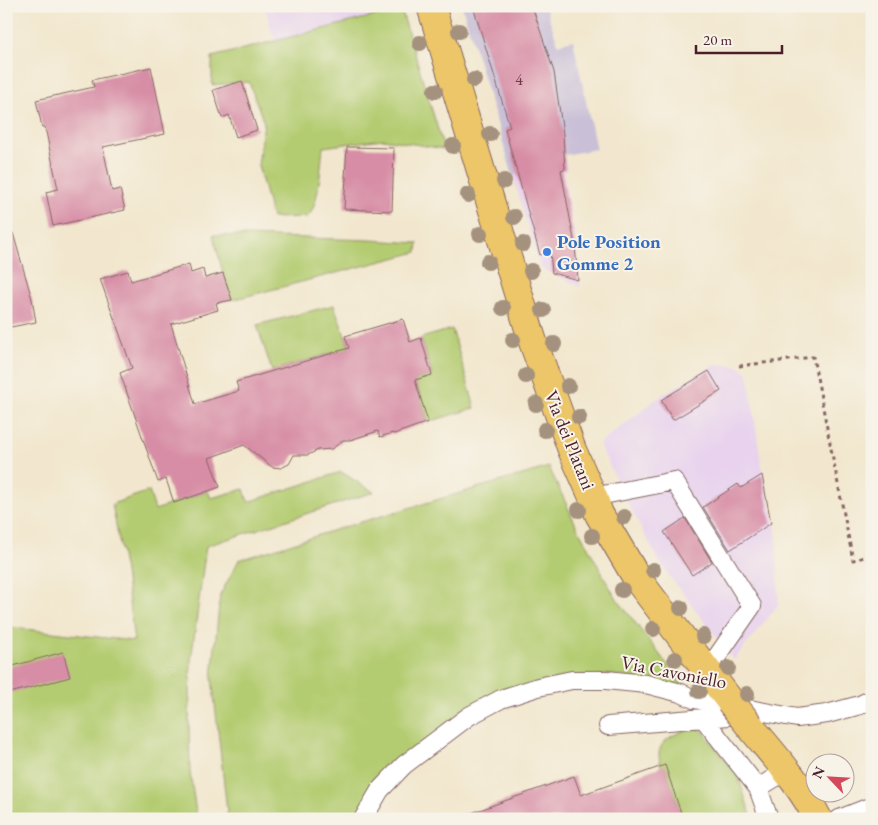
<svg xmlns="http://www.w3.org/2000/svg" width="878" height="825" font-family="'EB Garamond',serif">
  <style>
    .built { fill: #e8d2ee }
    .industrial { fill: #c9bfd7 }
    .green { fill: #b4cc71; stroke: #7f764e }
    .building { fill: #d78da6 }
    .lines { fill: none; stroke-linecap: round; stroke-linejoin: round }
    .lane-casing { stroke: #856564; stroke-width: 20 }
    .primary-casing { stroke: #856564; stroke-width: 30 }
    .path { stroke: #856564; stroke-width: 3; stroke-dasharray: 4 4; stroke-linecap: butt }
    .lane { stroke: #fff; stroke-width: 18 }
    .primary { stroke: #ecc669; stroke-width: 28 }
    .primary-bridge-casing { stroke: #856564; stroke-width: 30; stroke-linecap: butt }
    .primary-bridge { stroke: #ecc669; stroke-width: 28 }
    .tree { fill: #a4917e }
    .shop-dot { fill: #3f7fe0; stroke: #f7f3e8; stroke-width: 2 }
    .labels { text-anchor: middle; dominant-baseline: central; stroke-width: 4; stroke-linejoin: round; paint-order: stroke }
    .number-label { font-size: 16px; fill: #6d3a4a }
    .shop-label { font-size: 19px; font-weight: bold; fill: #366cbe; stroke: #f7f3e8; text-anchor: start }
    .street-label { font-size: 19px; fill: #4a1f2b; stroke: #f7f3e8 }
  </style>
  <rect width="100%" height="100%" fill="#f7f3e8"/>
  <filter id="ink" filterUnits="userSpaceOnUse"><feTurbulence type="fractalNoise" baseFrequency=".02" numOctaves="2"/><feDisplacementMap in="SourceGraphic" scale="10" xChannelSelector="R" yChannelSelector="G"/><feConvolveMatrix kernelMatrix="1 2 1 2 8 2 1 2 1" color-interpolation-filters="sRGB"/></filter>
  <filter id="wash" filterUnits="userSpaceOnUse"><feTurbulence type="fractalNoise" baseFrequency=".0096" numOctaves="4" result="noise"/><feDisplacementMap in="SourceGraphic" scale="20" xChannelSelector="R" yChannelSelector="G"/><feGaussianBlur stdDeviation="1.12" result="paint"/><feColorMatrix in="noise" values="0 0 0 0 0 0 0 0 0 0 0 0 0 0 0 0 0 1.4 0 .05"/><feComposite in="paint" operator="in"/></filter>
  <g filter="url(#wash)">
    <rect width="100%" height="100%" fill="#f2e7ce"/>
    <path class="built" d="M264,6H400L401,9L275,41Z
      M565,161L567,169L563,172L576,245L579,280L581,287L540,268L513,176Z
      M717,364L739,366L748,373L762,469L776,530L779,604L734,660L661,565L627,502L599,444L663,394Z"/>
    <path class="industrial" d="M462,6H542L546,9L558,44L573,40L596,149L564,155L565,161L513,176Z"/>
    <path class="green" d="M401,9L444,149L383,139L323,147C321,163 319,208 307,217L272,218L258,165L264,123L249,82L212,85V57Z
      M213,235L369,240L418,243L417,252L232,300L223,273Z
      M334,305L349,348L272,371L257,325Z
      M452,329L475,408L428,422L415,380L432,375L421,338Z
      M549,467L577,527L614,595L686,689L608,674L466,711L357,819H228L212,678L220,595L239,560L344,527Z
      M341,472L374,492L206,546L191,661L189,721L190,772L197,819H6V627L134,641L125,572L112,504L149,491L155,510L208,491L211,498L244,489L248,502Z
      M689,729H701L738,776L752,819H683L665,766L661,767C660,763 659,758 659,754C660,739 677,733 689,729Z"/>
    <g id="blocks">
      <path class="building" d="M473,6H532L554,72L563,134L565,169L561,170L575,245L578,280L552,273L550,252L540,255L505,129L510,127Z
        M151,67L165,134L103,147L112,191L120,189L125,210L53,226L46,192L58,189L45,127H42L36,100L94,87L92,80Z
        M242,81L257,130L236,137L229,115L222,118L213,90Z
        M347,147L394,148L392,211L344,209L346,177H345Z
        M13,233L32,299L36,322L6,328V234Z
        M189,264L191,273L203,269L205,278L223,273L232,300L216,303L218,310L171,324L195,404L239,391L236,382L349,348L345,336L403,319L410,342L421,338L432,375L415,380L428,422L394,434L393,433L380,437L378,431L350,440H343L332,449L318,450L308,455H294L289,464L281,468L272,467L244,445L209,458L220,487L174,503L166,479L158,482L120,373L132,368L100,279L128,271L131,281Z
        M709,371L721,391L673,420L661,400Z
        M762,475L771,523L730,550L703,507L738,484L741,488Z
        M685,518L712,562L692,575L664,532Z
        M63,652L70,677L6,694V668Z
        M665,765L683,819H463V816L574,776L581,795Z"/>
    </g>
  </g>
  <g filter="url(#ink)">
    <use href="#blocks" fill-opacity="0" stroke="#856564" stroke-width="1"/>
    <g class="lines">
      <defs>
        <path id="lane" d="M593,497L674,481L752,606L707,671
          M703,718L758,788
          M608,726L741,715
          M363,819L380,790L404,765L469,716L501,699L538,687L572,680H606L646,684L681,693L694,699L797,718L827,714L860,705L872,699
          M769,819L758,788L786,771
          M839,819L872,806"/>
        <path id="primary" d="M431,6L532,339L572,450L593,497L599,514L638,580L730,701
          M750,726C774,756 801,784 818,819"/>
      </defs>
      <use href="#lane" class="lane-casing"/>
      <use href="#primary" class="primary-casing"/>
      <path class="path" d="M739,366L813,357L853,560L872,555
        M6,646L8,657L6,658"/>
      <use href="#lane" class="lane"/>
      <use href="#primary" class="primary"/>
      <defs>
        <path id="primary-bridge" d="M730,701L750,726"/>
      </defs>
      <use href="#primary-bridge" class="primary-bridge-casing"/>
      <use href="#primary-bridge" class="primary-bridge"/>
    </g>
    <g class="tree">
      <circle cx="459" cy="31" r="8"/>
      <circle cx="420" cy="43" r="8"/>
      <circle cx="474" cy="80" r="8"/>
      <circle cx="435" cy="91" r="8"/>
      <circle cx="490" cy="134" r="8"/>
      <circle cx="453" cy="146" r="8"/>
      <circle cx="504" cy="181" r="8"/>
      <circle cx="468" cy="195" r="8"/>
      <circle cx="514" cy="217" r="8"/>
      <circle cx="480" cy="234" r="8"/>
      <circle cx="523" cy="244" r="8"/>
      <circle cx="488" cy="262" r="8"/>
      <circle cx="531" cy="271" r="8"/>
      <circle cx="503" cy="308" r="8"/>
      <circle cx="543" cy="310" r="8"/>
      <circle cx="513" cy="340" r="8"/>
      <circle cx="554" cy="344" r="8"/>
      <circle cx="526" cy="376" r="8"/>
      <circle cx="568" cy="386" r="8"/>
      <circle cx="536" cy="404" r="8"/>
      <circle cx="579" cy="417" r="8"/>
      <circle cx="545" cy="430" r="8"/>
      <circle cx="579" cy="510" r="8"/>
      <circle cx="624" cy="517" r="8"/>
      <circle cx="592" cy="536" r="8"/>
      <circle cx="653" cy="570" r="8"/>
      <circle cx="622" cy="590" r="8"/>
      <circle cx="681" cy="608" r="8"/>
      <circle cx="653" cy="629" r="8"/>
      <circle cx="703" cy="636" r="8"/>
      <circle cx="675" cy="659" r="8"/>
      <circle cx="728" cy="668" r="8"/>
      <circle cx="699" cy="691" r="8"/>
      <circle cx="747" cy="694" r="8"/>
    </g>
  </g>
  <circle class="shop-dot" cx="547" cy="252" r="5"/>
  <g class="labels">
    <g class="number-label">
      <text x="519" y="79">4</text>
    </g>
    <g class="shop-label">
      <text x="557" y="241">Pole Position<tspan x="557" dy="22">Gomme 2</tspan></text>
    </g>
    <g class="street-label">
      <text transform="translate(570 440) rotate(68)">Via dei Platani</text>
      <text transform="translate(674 672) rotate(11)">Via Cavoniello</text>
    </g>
  </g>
  <rect width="878" height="825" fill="none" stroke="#f7f3e8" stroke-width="25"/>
  <g transform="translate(830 778) rotate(295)"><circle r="24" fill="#f7f3e8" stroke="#b29e9c"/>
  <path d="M0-4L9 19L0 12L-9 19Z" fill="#d1495b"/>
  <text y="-8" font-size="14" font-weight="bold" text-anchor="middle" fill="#4a1f2b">N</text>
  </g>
  <path d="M696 45v8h86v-8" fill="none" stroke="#4a1f2b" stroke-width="2.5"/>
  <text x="703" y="45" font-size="15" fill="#4a1f2b" stroke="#f7f3e8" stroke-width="4" paint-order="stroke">20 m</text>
</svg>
